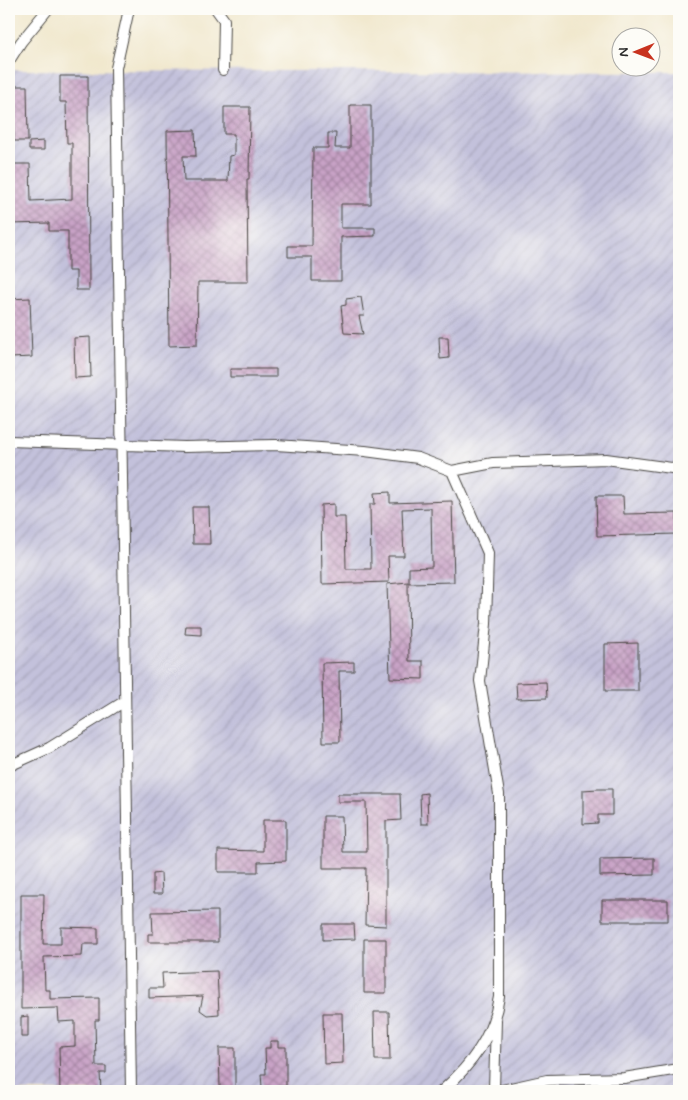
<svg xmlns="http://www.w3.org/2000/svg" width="688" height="1100" font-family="Mynerve,sans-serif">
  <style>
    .industrial { fill: url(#industrial-furrows) }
    .building { fill: url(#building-cross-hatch) }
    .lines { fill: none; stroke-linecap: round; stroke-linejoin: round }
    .street-casing { stroke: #494743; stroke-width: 12 }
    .street { stroke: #fff; stroke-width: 10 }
  </style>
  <defs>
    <pattern id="industrial-furrows" width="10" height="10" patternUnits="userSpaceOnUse" patternTransform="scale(1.25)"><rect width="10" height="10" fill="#c3c1db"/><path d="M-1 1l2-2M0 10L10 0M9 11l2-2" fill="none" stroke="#a8a6bc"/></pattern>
    <pattern id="building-cross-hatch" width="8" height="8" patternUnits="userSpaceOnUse" patternTransform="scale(1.25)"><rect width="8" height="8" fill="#c8a2c6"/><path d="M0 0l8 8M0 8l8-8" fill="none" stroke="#a384a1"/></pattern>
  </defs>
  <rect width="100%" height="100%" fill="#fdfcf7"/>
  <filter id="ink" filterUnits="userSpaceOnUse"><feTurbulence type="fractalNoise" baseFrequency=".02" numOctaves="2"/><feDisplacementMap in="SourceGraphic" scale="10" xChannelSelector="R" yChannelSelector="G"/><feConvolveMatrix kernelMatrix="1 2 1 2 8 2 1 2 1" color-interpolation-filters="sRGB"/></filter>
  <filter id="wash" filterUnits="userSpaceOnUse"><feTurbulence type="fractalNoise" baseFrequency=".0096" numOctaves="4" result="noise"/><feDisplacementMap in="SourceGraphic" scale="20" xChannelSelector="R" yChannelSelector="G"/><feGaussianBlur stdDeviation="1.12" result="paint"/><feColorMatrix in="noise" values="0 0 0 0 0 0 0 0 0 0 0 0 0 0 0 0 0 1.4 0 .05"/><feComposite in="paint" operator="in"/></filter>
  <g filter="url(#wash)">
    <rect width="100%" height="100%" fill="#f1e8ce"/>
    <path class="industrial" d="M9,70L679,72V1091H9Z"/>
    <g id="blocks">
      <path class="building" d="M60,76H88L89,290H76V271H68V231H49V223L9,224V164H30L31,201L72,199V143H67L66,102H60Z
        M13,86H27L28,141H14Z
        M350,105H371V204H341V228H375V236L341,237V281H312V257H288V246H312L313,148H328V133H336L335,148H350Z
        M224,107H250L249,179H247L248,282H198L197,345L169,346L167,131L195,130L196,156H183L184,181H228L229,156L234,155V134H224Z
        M44,141V150H29V142Z
        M361,297L364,316H359L363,334L344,333L341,306L346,305V299Z
        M30,298L32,357L11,358L9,299Z
        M90,337L91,377L75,378L74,338Z
        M439,337H448L449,358L440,359Z
        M230,369H276V377H230Z
        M390,492V503L452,501L454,582L409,583V568L432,567L431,508L402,509L404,556H388L389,582L322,584L321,505L334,504V517H345L346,569H371L370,504H375L374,493Z
        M596,496H623L624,514L677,513V534L597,536Z
        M192,507H209L210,544H193Z
        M408,582L409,661H423V679L390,678L387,584Z
        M186,626H201V635L185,634Z
        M638,643V691H605V644Z
        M354,662V671H339L340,742H323L322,663Z
        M546,682L547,698L517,699L516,683Z
        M598,789H612V815H598V823L583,824V790Z
        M427,793L428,824H421L420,794Z
        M338,794H400L401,820L386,821V926L365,925L366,868H323V816H342L343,852H367L366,802H338Z
        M263,820H286V861L258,862V872H218V850L263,851Z
        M654,858V875L600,876V859Z
        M161,873L162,894H153V874Z
        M21,894H44L43,944H61V927L98,928V944H83L82,956L44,957L45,990H50V999L99,998V1020H95L96,1066H106V1073H100L101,1091H60L59,1047L75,1046V1021L59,1022L58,1008L21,1009Z
        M602,900H668V921H602Z
        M218,911V942H148V934H153L152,912Z
        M323,924H354L355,939L323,940Z
        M364,939H386V993H364Z
        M217,971L219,1014L207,1015L200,1010L203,996L149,998V988H163L162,973Z
        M374,1012H389L390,1060H375Z
        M323,1013H342L343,1063L324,1064Z
        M28,1016V1037H21V1017Z
        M270,1041H278V1047H286V1086L262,1087L261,1074H266L265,1048H270Z
        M219,1048H235V1088H220Z"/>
    </g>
  </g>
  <g filter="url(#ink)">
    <use href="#blocks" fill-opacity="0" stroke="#494743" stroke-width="1"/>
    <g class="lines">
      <defs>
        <path id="street" d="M129,9L116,68L131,1091
          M216,9L224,20L223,70
          M9,61L21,42L48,9
          M9,441L185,447L276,445L365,451L418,458L452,471L493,463L606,459L679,469
          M9,766L49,748L125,701
          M496,1020L494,1089L497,1091L547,1080L624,1078L679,1069
          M442,1091C471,1065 493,1037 499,997V794L480,681L486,624L488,553L452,471"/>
      </defs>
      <use href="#street" class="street-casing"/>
      <use href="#street" class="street"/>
    </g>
  </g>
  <rect width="688" height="1100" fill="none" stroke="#fdfcf7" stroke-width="30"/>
  <g transform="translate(636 52) rotate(269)"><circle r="24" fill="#fdfcf7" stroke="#a9a8a5"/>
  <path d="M0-4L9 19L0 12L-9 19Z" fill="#c8321e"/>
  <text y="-8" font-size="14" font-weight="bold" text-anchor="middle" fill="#2b2b2b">N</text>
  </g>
</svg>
